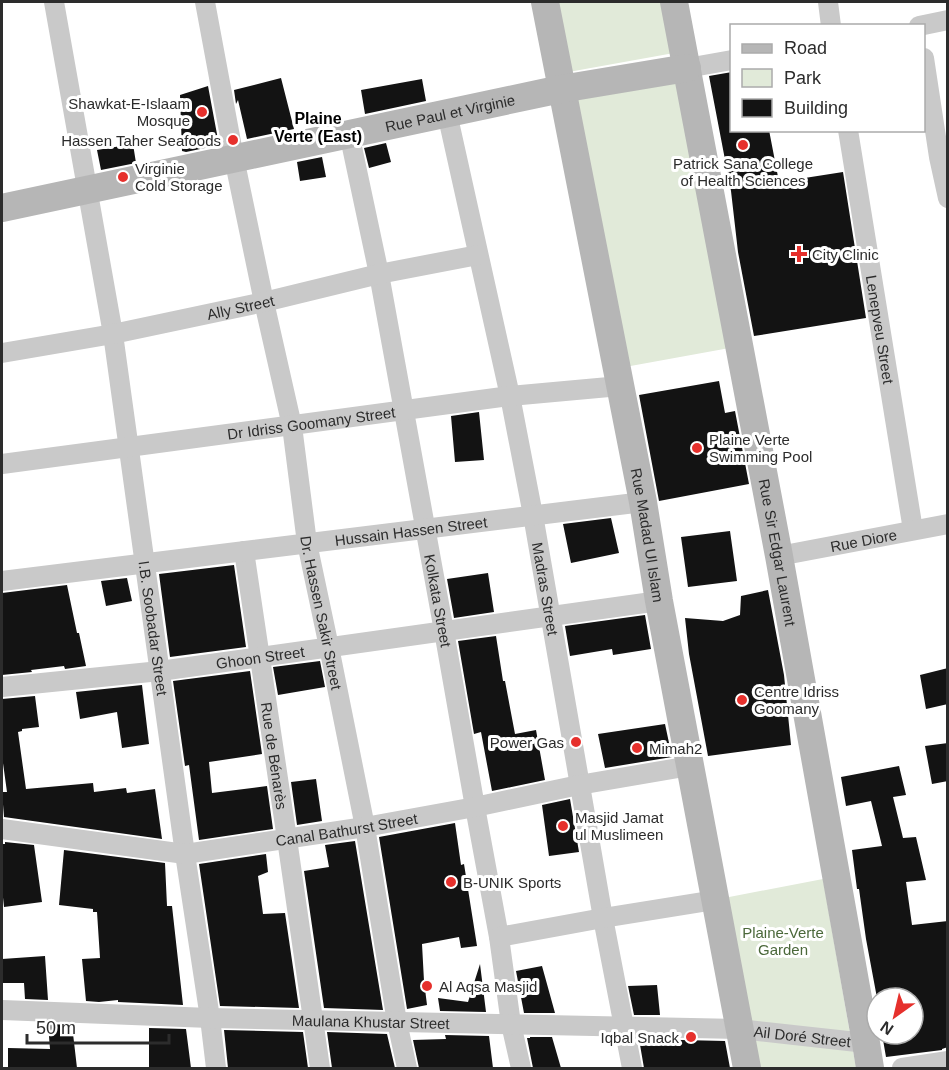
<svg xmlns="http://www.w3.org/2000/svg" width="949" height="1070" font-family="Helvetica,sans-serif">
  <style>
    .green { fill: #e1ead9 }
    .building { fill: #131313 }
    .lines { fill: none; stroke-linecap: round; stroke-linejoin: round }
    .street { stroke: #c9c9c9; stroke-width: 20 }
    .secondary { stroke: #b6b6b6; stroke-width: 28 }
    .poi-dot { fill: #e6302c; stroke: #fff; stroke-width: 2 }
    .labels { text-anchor: middle; dominant-baseline: central; stroke-width: 6; stroke-linejoin: round; paint-order: stroke }
    .poi-label { font-size: 15px; fill: #2c2c2c; stroke: #fff; text-anchor: start }
    .street-label { font-size: 15px; fill: #2c2c2c; stroke: #fff }
    .park-label { font-size: 15px; fill: #4b683a; stroke: #fff }
    .neighbourhood-label { font-size: 16px; font-weight: bold; fill: #000; stroke: #fff }
  </style>
  <rect width="100%" height="100%" fill="#fff"/>
  <path class="green" d="M550,2H664L674,53L563,73Z
    M684,71L735,347L625,367L573,91Z
    M823,879L856,1068H757L724,898Z"/>
  <path class="building" d="M732,72V130H769L779,182L843,172L866,318L754,336L738,252L731,191L709,76Z
    M281,78L294,129L247,139L238,100L236,104L234,90Z
    M422,79L426,101L365,114L361,90Z
    M208,86L219,145L186,152L182,151L180,95Z
    M386,143L391,162L369,168L364,148Z
    M133,144L136,163L101,170L97,150Z
    M322,157L326,177L300,181L297,162Z
    M719,381L725,413L735,411L749,484L659,501L639,395Z
    M479,412L484,460L455,462L451,416Z
    M611,518L619,553L571,563L563,524Z
    M730,531L737,581L688,587L681,537Z
    M234,565L246,647L170,657L159,574Z
    M488,573L494,612L454,618L447,579Z
    M127,578L132,601L106,606L101,581Z
    M67,585L77,633H79L86,666L65,669L64,666L31,670L32,672L2,675V593Z
    M768,590L784,675L791,745L708,756L689,654L685,618L723,621L740,615L741,596Z
    M645,615L651,649L613,655L612,649L570,656L565,626Z
    M496,636L503,681H505L515,734L536,730L545,780L492,791L481,732L474,734L458,641Z
    M320,661L325,687L278,695L273,667Z
    M948,668V704L926,709L920,675Z
    M250,671L262,754L209,762L212,793L267,786L273,829L199,840L189,765L185,766L173,681Z
    M142,685L149,744L122,748L117,712L80,719L76,692Z
    M35,696L39,727L22,729V731L18,732L26,789L93,783L94,792L126,788L127,793L155,789L162,839L4,817L2,792H7L2,756V699Z
    M665,724L672,757L605,768L598,734Z
    M948,743V781L932,784L925,746Z
    M899,766L906,795L893,797L903,838L916,837L926,880L906,882L912,925L948,921V1047L942,1049V1050L886,1057L882,1034H913V998H877L866,939L859,889H857L852,850L882,846L871,801L846,806L841,777Z
    M316,779L322,821L297,825L291,782Z
    M570,799L579,852L549,856L542,805Z
    M455,823L461,865L464,864L477,946L461,948L459,937L422,944L424,981L427,1005L407,1009L379,837Z
    M355,841L383,1010L324,1008L304,871L329,867L325,845Z
    M5,842L34,845L42,902L4,907L2,888V844H5Z
    M64,850L165,863L167,906H172L183,1005L118,1002V1000L99,1002L86,1001L82,959L100,958L97,912H93V909L59,905Z
    M266,854L268,872L258,876L263,914L285,913L299,1008L220,1006L199,864Z
    M45,956L48,1000L25,999L24,983H2V959Z
    M480,964L486,1012L440,1011L438,998L468,1002Z
    M542,966L555,1013H524L516,971Z
    M657,985L660,1015H634L628,986Z
    M48,1024L72,1025L77,1068H8V1048L50,1049Z
    M149,1028L186,1029L191,1068H149Z
    M224,1030L303,1032L308,1068H228Z
    M327,1032L387,1034L395,1068H332Z
    M445,1035L489,1036L493,1068H419L413,1040L446,1039Z
    M530,1037H552L561,1068H533L527,1038H530Z
    M639,1039L725,1041L730,1068H644Z"/>
  <g class="lines">
    <g class="street">
      <path id="s1" d="M54,2L113,334L185,854L210,1018L216,1068"/>
      <path id="s2" d="M205,2L234,158L264,302L292,426L307,543L329,647L365,827L397,1022L407,1068"/>
      <path d="M828,2L831,26"/>
      <path d="M919,26L948,20"/>
      <path d="M924,58L939,157L948,198"/>
      <path d="M687,68L732,60"/>
      <path id="s3" d="M447,113L510,396L533,515L603,918L632,1068"/>
      <path id="s4" d="M848,130L913,530"/>
      <path id="s5" d="M349,133L379,274L444,631L475,807L499,937L511,1024L521,1068"/>
      <path id="s6" d="M2,353L113,334L264,302L379,274L478,255"/>
      <path id="s7" d="M2,464L510,396L620,386"/>
      <path id="s8" d="M244,551L287,839L320,1068"/>
      <path id="s9" d="M779,556L948,524"/>
      <path id="s10" d="M2,581L643,502"/>
      <path id="s11" d="M2,687L160,671L659,601"/>
      <path id="s12" d="M2,829L185,854L365,827L475,807L579,785L690,766"/>
      <path d="M499,937L603,918L715,900"/>
      <path id="s13" d="M2,1010L210,1018L739,1029L866,1043"/>
      <path d="M902,1068L948,1061"/>
    </g>
    <g class="secondary">
      <path id="s14" d="M545,2L643,502L659,601L747,1068"/>
      <path id="s15" d="M674,2L779,556L866,1043L870,1068"/>
      <path id="s16" d="M2,208L561,89L687,68"/>
    </g>
  </g>
  <g class="poi-dot">
    <circle cx="202" cy="112" r="6"/>
    <circle cx="233" cy="140" r="6"/>
    <circle cx="743" cy="145" r="6"/>
    <circle cx="123" cy="177" r="6"/>
    <path d="M796 245h6v6h6v6h-6v6h-6v-6h-6v-6h6z"/>
    <circle cx="697" cy="448" r="6"/>
    <circle cx="742" cy="700" r="6"/>
    <circle cx="576" cy="742" r="6"/>
    <circle cx="637" cy="748" r="6"/>
    <circle cx="563" cy="826" r="6"/>
    <circle cx="451" cy="882" r="6"/>
    <circle cx="427" cy="986" r="6"/>
    <circle cx="691" cy="1037" r="6"/>
  </g>
  <g class="labels">
    <g class="poi-label">
      <text x="190" y="103" text-anchor="end">Shawkat-E-Islaam<tspan x="190" dy="17">Mosque</tspan></text>
      <text x="221" y="140" text-anchor="end">Hassen Taher Seafoods</text>
      <text x="743" y="163" text-anchor="middle">Patrick Sana College<tspan x="743" dy="17">of Health Sciences</tspan></text>
      <text x="135" y="168">Virginie<tspan x="135" dy="17">Cold Storage</tspan></text>
      <text x="812" y="254">City Clinic</text>
      <text x="709" y="439">Plaine Verte<tspan x="709" dy="17">Swimming Pool</tspan></text>
      <text x="754" y="691">Centre Idriss<tspan x="754" dy="17">Goomany</tspan></text>
      <text x="564" y="742" text-anchor="end">Power Gas</text>
      <text x="649" y="748">Mimah2</text>
      <text x="575" y="817">Masjid Jamat<tspan x="575" dy="17">ul Muslimeen</tspan></text>
      <text x="463" y="882">B-UNIK Sports</text>
      <text x="439" y="986">Al Aqsa Masjid</text>
      <text x="679" y="1037" text-anchor="end">Iqbal Snack</text>
    </g>
    <g class="street-label">
      <text stroke="none"><textPath href="#s16" startOffset="458">Rue Paul et Virginie</textPath></text>
      <text stroke="none"><textPath href="#s6" startOffset="243">Ally Street</textPath></text>
      <text stroke="none"><textPath href="#s4" startOffset="202">Lenepveu Street</textPath></text>
      <text stroke="none"><textPath href="#s7" startOffset="312">Dr Idriss Goomany Street</textPath></text>
      <text stroke="none"><textPath href="#s10" startOffset="412">Hussain Hassen Street</textPath></text>
      <text stroke="none"><textPath href="#s14" startOffset="543">Rue Madad Ul Islam</textPath></text>
      <text stroke="none"><textPath href="#s9" startOffset="86">Rue Diore</textPath></text>
      <text stroke="none"><textPath href="#s15" startOffset="560">Rue Sir Edgar Laurent</textPath></text>
      <text stroke="none"><textPath href="#s3" startOffset="486">Madras Street</textPath></text>
      <text stroke="none"><textPath href="#s5" startOffset="476">Kolkata Street</textPath></text>
      <text stroke="none"><textPath href="#s2" startOffset="622">Dr. Hassen Sakir Street</textPath></text>
      <text stroke="none"><textPath href="#s1" startOffset="634">I.B. Soobadar Street</textPath></text>
      <text stroke="none"><textPath href="#s11" startOffset="260">Ghoon Street</textPath></text>
      <text stroke="none"><textPath href="#s8" startOffset="207">Rue de Bénarès</textPath></text>
      <text stroke="none"><textPath href="#s12" startOffset="348">Canal Bathurst Street</textPath></text>
      <text stroke="none"><textPath href="#s13" startOffset="369">Maulana Khustar Street</textPath></text>
      <text stroke="none"><textPath href="#s13" startOffset="801">Ail Doré Street</textPath></text>
    </g>
    <g class="park-label">
      <text x="783" y="932">Plaine-Verte<tspan x="783" dy="17">Garden</tspan></text>
    </g>
    <g class="neighbourhood-label">
      <text x="318" y="118">Plaine<tspan x="318" dy="18">Verte (East)</tspan></text>
    </g>
  </g>
  <rect width="949" height="1070" fill="none" stroke="#2c2c2c" stroke-width="6"/>
  <rect x="730" y="24" width="195" height="108" fill="#ffffff" stroke="#ababab" stroke-width="1.5"/>
  <rect x="742" y="44" width="30" height="9" fill="#b6b6b6" stroke="#ababab" stroke-width="1.5"/>
  <text x="784" y="54" font-size="18" fill="#2c2c2c">Road</text>
  <rect x="742" y="69" width="30" height="18" fill="#e1ead9" stroke="#ababab" stroke-width="1.5"/>
  <text x="784" y="84" font-size="18" fill="#2c2c2c">Park</text>
  <rect x="742" y="99" width="30" height="18" fill="#131313" stroke="#ababab" stroke-width="1.5"/>
  <text x="784" y="114" font-size="18" fill="#2c2c2c">Building</text>
  <g transform="translate(895 1016) rotate(214)"><circle r="28" fill="#ffffff" stroke="#ababab" stroke-width="1.5"/>
  <path d="M0-4.5L10 22L0 15L-10 22Z" fill="#e6302c"/>
  <text y="-9" font-size="16" font-weight="bold" text-anchor="middle" fill="#2c2c2c">N</text>
  </g>
  <path d="M27 1034v9h142v-9" fill="none" stroke="#2c2c2c" stroke-width="3"/>
  <text x="36" y="1034" font-size="18" fill="#2c2c2c" stroke="#ffffff" stroke-width="4.5" paint-order="stroke">50 m</text>
</svg>
